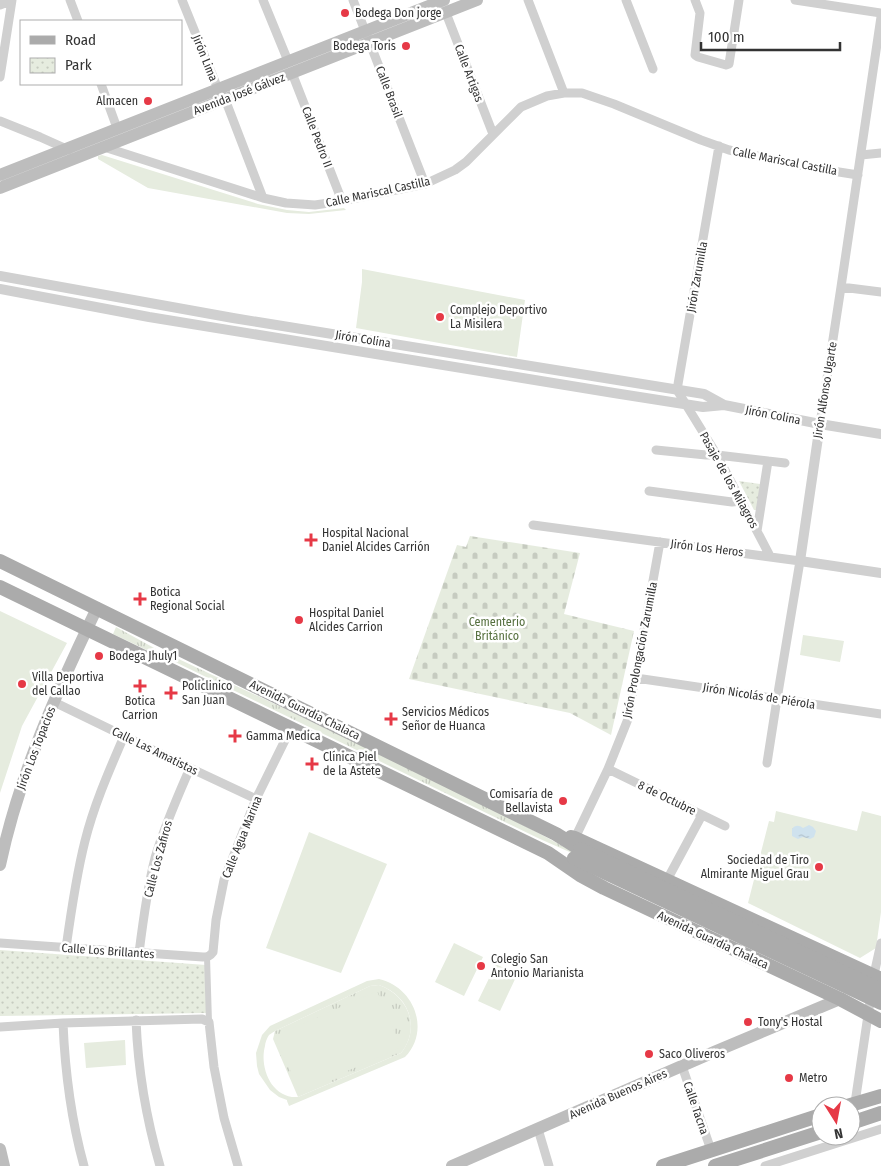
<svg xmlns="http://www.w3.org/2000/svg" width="881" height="1166" font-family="'Fira Sans Condensed',sans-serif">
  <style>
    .grass { fill: url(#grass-tufts) }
    .cemetery { fill: url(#cemetery-stones) }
    .park { fill: url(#park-dots) }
    .garden { fill: #e6ecdf; fill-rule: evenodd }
    .water { fill: url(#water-ripples) }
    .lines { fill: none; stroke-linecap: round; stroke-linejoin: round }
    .pedestrian { stroke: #d0d0d0; stroke-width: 6 }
    .minor { stroke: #d0d0d0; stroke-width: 9 }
    .tertiary { stroke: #d0d0d0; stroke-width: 10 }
    .secondary { stroke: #bdbdbd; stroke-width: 12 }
    .primary { stroke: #ababab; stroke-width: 14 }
    .primary-bridge { stroke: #ababab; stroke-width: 14 }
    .poi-dot { fill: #e63946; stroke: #fff; stroke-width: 2 }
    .labels { text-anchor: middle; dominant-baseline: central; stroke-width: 5; stroke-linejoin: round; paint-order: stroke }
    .poi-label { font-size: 12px; fill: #333; stroke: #fff; text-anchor: start }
    .street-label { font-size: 12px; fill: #333; stroke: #fff }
    .park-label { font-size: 12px; fill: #56703f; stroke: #fff }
  </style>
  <defs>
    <pattern id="grass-tufts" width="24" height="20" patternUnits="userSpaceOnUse" patternTransform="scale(1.25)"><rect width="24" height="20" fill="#e6ecdf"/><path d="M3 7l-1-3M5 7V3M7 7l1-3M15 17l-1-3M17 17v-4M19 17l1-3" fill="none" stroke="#c6cbc0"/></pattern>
    <pattern id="cemetery-stones" width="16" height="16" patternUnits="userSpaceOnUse" patternTransform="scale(1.25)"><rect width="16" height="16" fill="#e6ecdf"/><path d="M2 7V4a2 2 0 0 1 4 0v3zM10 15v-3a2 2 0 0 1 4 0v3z" fill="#c6cbc0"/></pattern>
    <pattern id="park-dots" width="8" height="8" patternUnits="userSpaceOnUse" patternTransform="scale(1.25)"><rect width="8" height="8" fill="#e6ecdf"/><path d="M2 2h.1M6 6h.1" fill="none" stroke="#c6cbc0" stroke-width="1.8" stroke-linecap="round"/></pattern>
    <pattern id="water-ripples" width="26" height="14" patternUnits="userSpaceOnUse" patternTransform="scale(1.25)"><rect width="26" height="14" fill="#cfe2ee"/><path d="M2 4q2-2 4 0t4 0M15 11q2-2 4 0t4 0" fill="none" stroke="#b2c2cd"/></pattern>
  </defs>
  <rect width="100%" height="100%" fill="#fff"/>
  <path class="grass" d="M116,627L156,649L153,653L113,634Z
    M168,654C310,721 453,785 590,861L540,839L167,658Z
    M379,985C409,996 421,1028 401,1053L298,1097L273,1039L275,1031L370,986Z"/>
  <path class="cemetery" d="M470,536L580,553L564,614L634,631L611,735L570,713L409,679L457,545L466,547Z"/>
  <path class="park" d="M739,481L760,484L758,510H754Z
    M0,950L206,965L207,1013L0,1016Z"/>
  <path class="garden" d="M102,155L258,204L287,210L309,212L344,208L346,210L309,214L287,213L148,188L98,159V156Z
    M362,269L525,300L517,357L356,328L362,282Z
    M0,611L67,643L22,726L0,793Z
    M803,635L844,641L840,662L800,655Z
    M776,811L857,831L862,811L881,816V912L876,948L860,958L748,903L769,821L774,822Z
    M309,832L387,864L341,973L266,948Z
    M454,943L483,957L464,996L435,982Z
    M496,964L517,975L500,1011L478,1001Z
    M379,979C414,987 431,1030 405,1057L289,1106L287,1101V1100L279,1097L270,1090L259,1074L257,1066L256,1053L262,1035L270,1026L367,981ZM379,985C409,995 421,1028 401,1053L298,1097C272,1099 259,1068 265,1046C265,1043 267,1038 269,1035C269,1035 275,1031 275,1031L370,986Z
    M377,991L401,1047L300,1092L275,1036Z
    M125,1040L126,1065L86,1068L84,1043Z"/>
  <path class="water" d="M809,825L813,827L816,831L814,837L810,839L803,837L798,839L792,836V829C795,825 799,825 803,828Z"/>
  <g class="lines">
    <path class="pedestrian" d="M207,957L209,1022"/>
    <path class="minor" d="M70,0L78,21
      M182,0L218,89L225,99L263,198
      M263,0L288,61
      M353,0L425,184
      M528,0L564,93
      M626,0L653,69
      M695,0L700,13L695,55L698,57L726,65L729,64L739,0
      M795,0L881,13
      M0,5L12,0
      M446,13L493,134
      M292,73L342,201
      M0,77L12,0
      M101,84L117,128
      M0,121L40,137L69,150
      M719,146L677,390L717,455L770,556
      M104,147L263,198L286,203L315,205L342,201L425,184L455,170L466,162L521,107L547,96L564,93H582L614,104L701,140L729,150L820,169L858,175
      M861,155L881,153
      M841,287L881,292
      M820,424L841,287L881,17
      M656,450L706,455H717L785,463
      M649,491L732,502L741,501
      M533,525L800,561L777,699L767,763
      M757,531L768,461
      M636,678L881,714
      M54,702L190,768L256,799
      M608,769L725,826
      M575,838L608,769L628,719L660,542
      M667,880L702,815
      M0,943L203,957C208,957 210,956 213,952L216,920L224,880L256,799L291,728
      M66,948C71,912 76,876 85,841C94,805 109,771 124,736
      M139,953C143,921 147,889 155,858C164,827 177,798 190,768
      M873,979L881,943
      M136,1020C138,1070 146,1118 160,1166
      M63,1023C65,1072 71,1119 84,1166
      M0,1027L63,1023L202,1019L209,1022L214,1067L224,1118L238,1166
      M682,1066L711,1150
      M855,1103L871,995
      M538,1129L549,1166
      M765,1166L881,1129"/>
    <path class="tertiary" d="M0,276L233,318L704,394L724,405L820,424L881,434
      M0,289L149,317L614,393L703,407L724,405
      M820,424L800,561L881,573"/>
    <path class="secondary" d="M0,175L444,0
      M0,188L477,0
      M0,865C19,775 57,691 97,608
      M0,1149L4,1166
      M452,1166L714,1052L840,999"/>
    <path class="primary" d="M0,561L556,834L580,849
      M0,587L548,853L580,875L604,888L840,999L881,1021
      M571,837L575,838L881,979
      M847,1106L881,1096
      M851,1123L881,1113
      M663,1166L821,1115
      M715,1166L821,1132"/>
    <path class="primary-bridge" d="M580,849L881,990
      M574,858L881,1003"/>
  </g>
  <g class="poi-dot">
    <circle cx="345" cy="13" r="5"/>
    <circle cx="406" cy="46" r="5"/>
    <circle cx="148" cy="101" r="5"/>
    <circle cx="440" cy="317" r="5"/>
    <path d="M308.5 532.5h5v5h5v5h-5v5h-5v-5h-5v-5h5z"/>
    <path d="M137.5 591.5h5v5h5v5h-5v5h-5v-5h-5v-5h5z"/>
    <circle cx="299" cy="620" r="5"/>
    <circle cx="99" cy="656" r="5"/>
    <circle cx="22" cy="684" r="5"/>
    <path d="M137.5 678.5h5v5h5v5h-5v5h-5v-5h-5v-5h5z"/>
    <path d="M168.5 685.5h5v5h5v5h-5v5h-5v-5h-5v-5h5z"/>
    <path d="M388.5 711.5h5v5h5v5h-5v5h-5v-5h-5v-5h5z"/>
    <path d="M232.5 728.5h5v5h5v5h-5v5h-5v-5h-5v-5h5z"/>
    <path d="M309.5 756.5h5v5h5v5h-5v5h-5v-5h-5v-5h5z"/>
    <circle cx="563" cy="801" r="5"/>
    <circle cx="819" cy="867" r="5"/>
    <circle cx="481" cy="966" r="5"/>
    <circle cx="748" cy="1022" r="5"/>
    <circle cx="649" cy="1054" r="5"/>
    <circle cx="789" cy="1078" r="5"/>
  </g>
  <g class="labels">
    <g class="poi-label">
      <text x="355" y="13">Bodega Don jorge</text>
      <text x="396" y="46" text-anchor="end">Bodega Toris</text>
      <text x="138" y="101" text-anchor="end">Almacen</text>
      <text x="450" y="310">Complejo Deportivo<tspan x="450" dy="14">La Misilera</tspan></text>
      <text x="322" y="533">Hospital Nacional<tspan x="322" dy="14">Daniel Alcides Carrión</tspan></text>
      <text x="150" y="592">Botica<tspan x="150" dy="14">Regional Social</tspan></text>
      <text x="309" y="613">Hospital Daniel<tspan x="309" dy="14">Alcides Carrion</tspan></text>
      <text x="109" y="656">Bodega Jhuly1</text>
      <text x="32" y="677">Villa Deportiva<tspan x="32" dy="14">del Callao</tspan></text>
      <text x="182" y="686">Policlinico<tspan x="182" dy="14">San Juan</tspan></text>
      <text x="140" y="701" text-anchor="middle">Botica<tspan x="140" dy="14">Carrion</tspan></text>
      <text x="402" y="712">Servicios Médicos<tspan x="402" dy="14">Señor de Huanca</tspan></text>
      <text x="246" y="736">Gamma Medica</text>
      <text x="323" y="757">Clínica Piel<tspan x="323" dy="14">de la Astete</tspan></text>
      <text x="553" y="794" text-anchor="end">Comisaría de<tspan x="553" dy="14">Bellavista</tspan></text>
      <text x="809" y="860" text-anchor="end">Sociedad de Tiro<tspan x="809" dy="14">Almirante Miguel Grau</tspan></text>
      <text x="491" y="959">Colegio San<tspan x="491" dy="14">Antonio Marianista</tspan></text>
      <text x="758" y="1022">Tony's Hostal</text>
      <text x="659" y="1054">Saco Oliveros</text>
      <text x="799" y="1078">Metro</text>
    </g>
    <g class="street-label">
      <text transform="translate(205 58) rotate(68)">Jirón Lima</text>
      <text transform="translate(469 73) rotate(69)">Calle Artigas</text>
      <text transform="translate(389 92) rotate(69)">Calle Brasil</text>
      <text transform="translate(239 94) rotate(-21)">Avenida José Gálvez</text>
      <text transform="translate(317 137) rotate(69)">Calle Pedro II</text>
      <text transform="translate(785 161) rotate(11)">Calle Mariscal Castilla</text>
      <text transform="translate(378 192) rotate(-12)">Calle Mariscal Castilla</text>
      <text transform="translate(697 277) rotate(-80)">Jirón Zarumilla</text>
      <text transform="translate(363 339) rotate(9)">Jirón Colina</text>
      <text transform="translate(825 390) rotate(-81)">Jirón Alfonso Ugarte</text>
      <text transform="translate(773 415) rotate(11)">Jirón Colina</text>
      <text transform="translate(729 480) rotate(61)">Pasaje de los Milagros</text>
      <text transform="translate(707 548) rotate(7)">Jirón Los Heros</text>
      <text transform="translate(640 650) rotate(-79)">Jirón Prolongación Zarumilla</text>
      <text transform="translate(759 696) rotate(9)">Jirón Nicolás de Piérola</text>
      <text transform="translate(305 710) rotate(26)">Avenida Guardia Chalaca</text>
      <text transform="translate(36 748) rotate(-69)">Jirón Los Topacios</text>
      <text transform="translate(155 751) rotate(26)">Calle Las Amatistas</text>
      <text transform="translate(667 798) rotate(26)">8 de Octubre</text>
      <text transform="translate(242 837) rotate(-68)">Calle Agua Marina</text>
      <text transform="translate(158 859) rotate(-75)">Calle Los Zafiros</text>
      <text transform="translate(713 940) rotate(25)">Avenida Guardia Chalaca</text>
      <text transform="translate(108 951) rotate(4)">Calle Los Brillantes</text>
      <text transform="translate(618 1094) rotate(-24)">Avenida Buenos Aires</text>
      <text transform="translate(696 1108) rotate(71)">Calle Tacna</text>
    </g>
    <g class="park-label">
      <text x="497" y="622">Cementerio<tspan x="497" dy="14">Británico</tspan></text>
    </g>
  </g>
  <rect x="20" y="20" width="162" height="65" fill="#ffffff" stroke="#adadad"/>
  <rect x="30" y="36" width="25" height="8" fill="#ababab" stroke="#adadad"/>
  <text x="65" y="45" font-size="15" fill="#333333">Road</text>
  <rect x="30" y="58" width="25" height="15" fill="url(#park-dots)" stroke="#adadad"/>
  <text x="65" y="70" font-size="15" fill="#333333">Park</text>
  <g transform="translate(836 1121) rotate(169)"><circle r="24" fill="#ffffff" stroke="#adadad"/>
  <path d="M0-4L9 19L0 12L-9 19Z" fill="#e63946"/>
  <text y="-8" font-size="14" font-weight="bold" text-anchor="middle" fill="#333333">N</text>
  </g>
  <path d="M701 42v8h139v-8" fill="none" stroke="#333333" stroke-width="2.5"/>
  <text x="708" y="42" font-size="15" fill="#333333" stroke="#ffffff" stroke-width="4" paint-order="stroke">100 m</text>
</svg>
